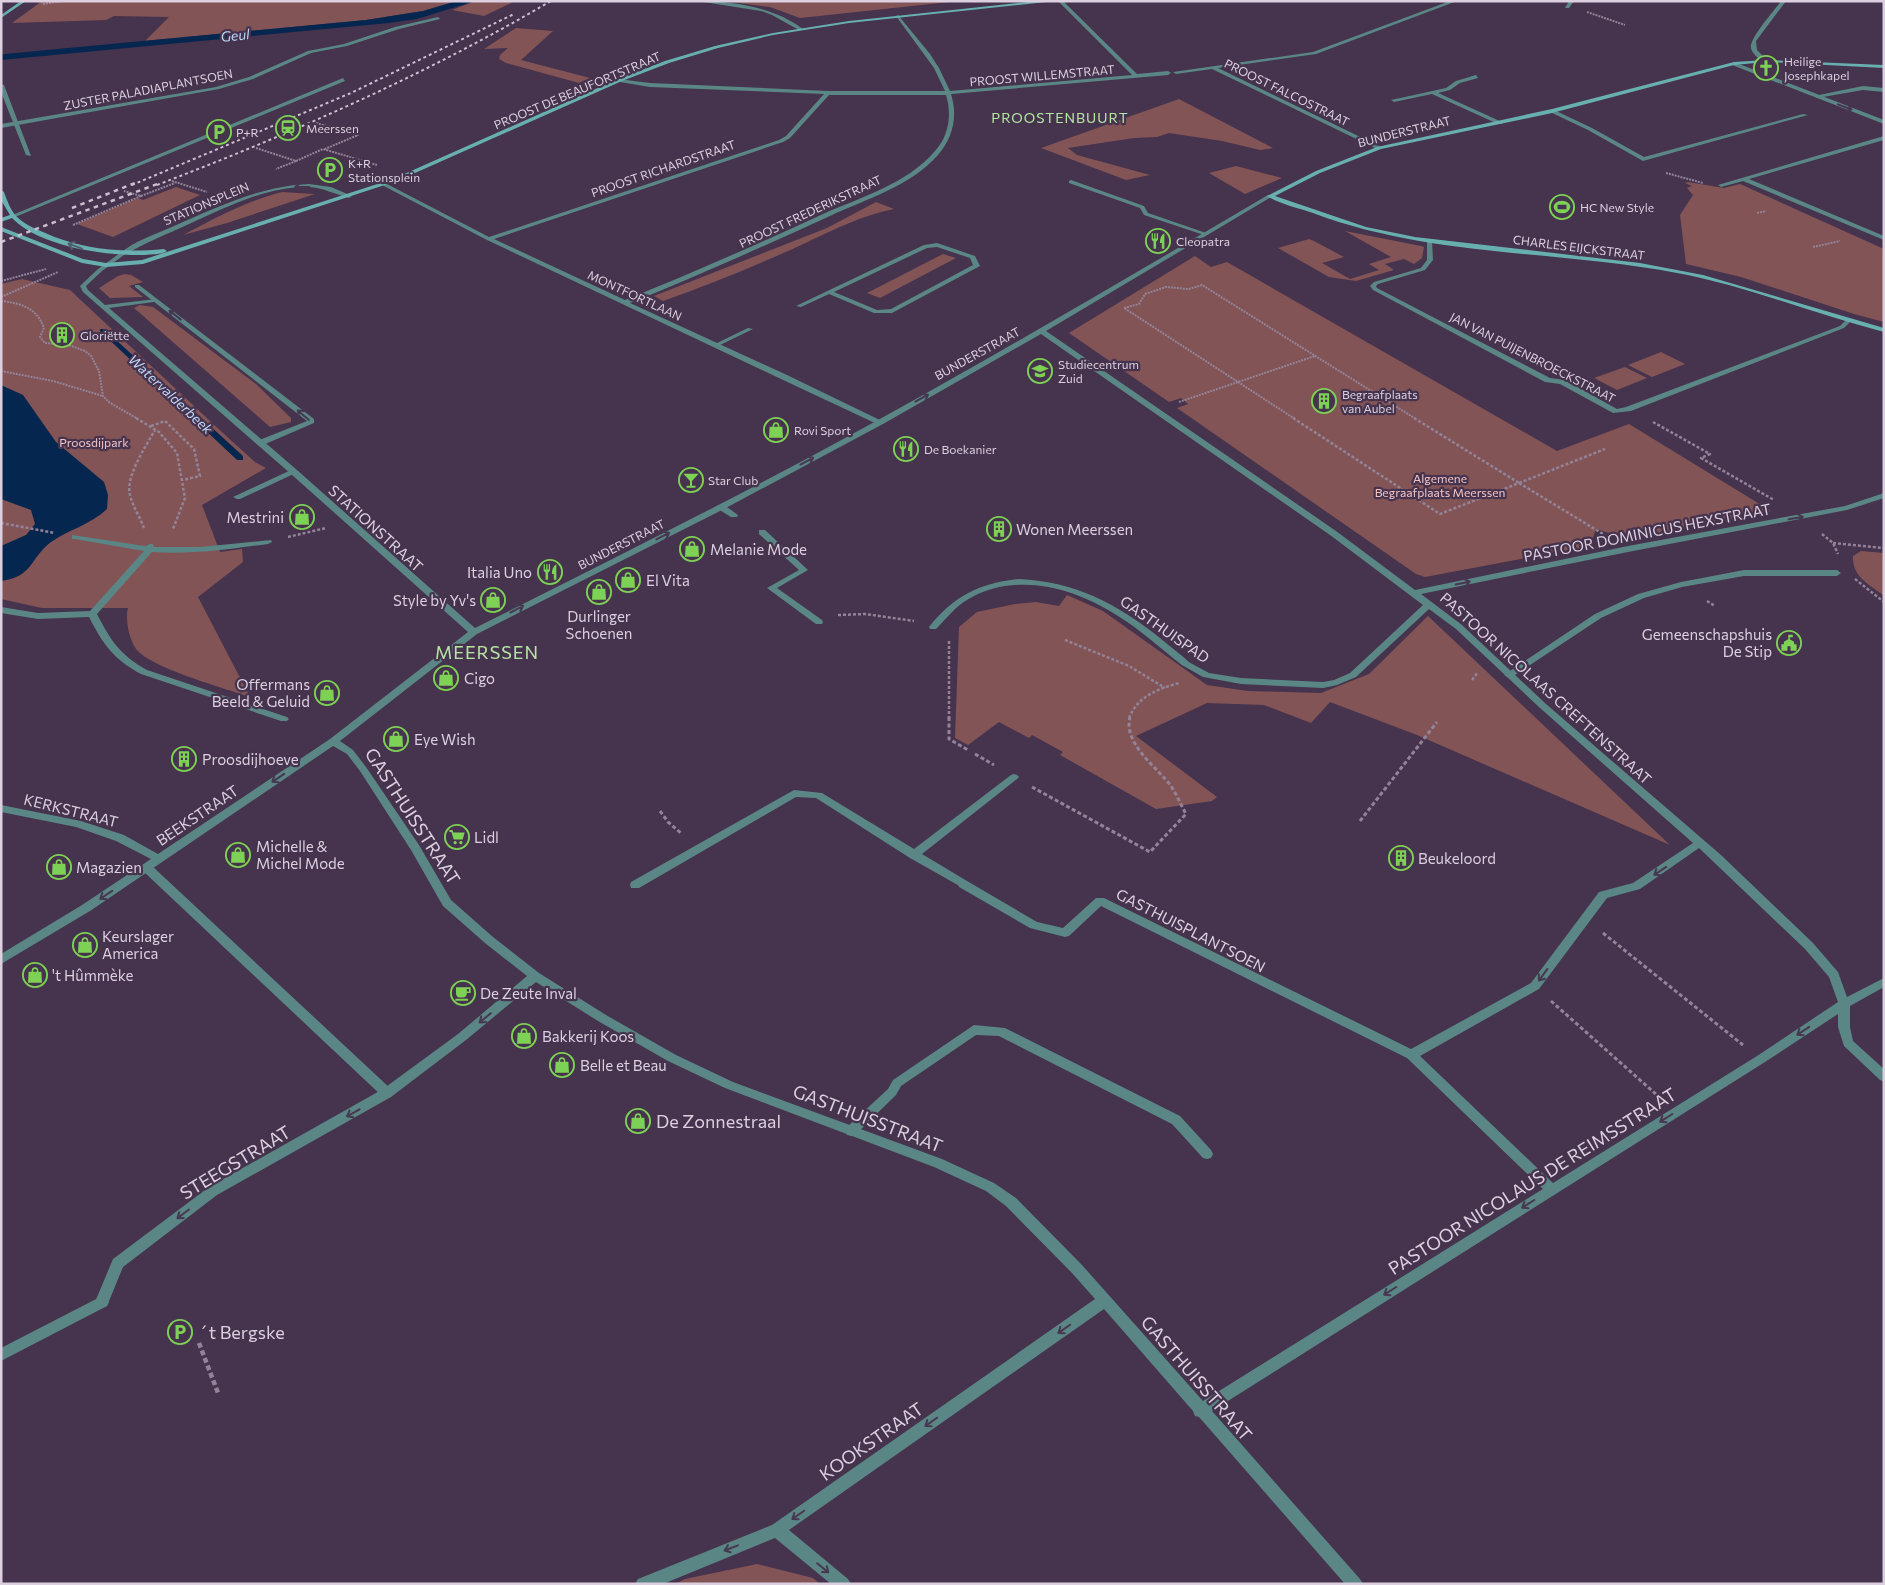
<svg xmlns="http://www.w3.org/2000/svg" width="1885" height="1585" font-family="Commissioner,sans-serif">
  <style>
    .green { fill: #835456 }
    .water { fill: #05264f }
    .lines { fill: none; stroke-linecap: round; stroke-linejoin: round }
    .stream { fill: #05264f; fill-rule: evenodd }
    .path-far3 { stroke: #938398; stroke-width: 2; stroke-dasharray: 2 1; stroke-linecap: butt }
    .path-far2 { stroke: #938398; stroke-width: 2.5; stroke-dasharray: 3 2; stroke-linecap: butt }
    .path-far1 { stroke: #938398; stroke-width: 3; stroke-dasharray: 4 2.5; stroke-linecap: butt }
    .path { stroke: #938398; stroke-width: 4.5; stroke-dasharray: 5 3; stroke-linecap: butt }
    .lane { fill: #5a8686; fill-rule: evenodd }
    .street { fill: #5a8686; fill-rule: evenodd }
    .secondary { fill: #68afb0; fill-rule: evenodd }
    .rail-far1 { stroke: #cbbed0; stroke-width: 2; stroke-dasharray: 3 3; stroke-linecap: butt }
    .rail { stroke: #cbbed0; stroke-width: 2.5; stroke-dasharray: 4.5 4.5; stroke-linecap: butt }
    .oneway { stroke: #473750 }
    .oneway2 { stroke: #525e70 }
    .labels { text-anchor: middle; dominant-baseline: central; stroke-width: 4.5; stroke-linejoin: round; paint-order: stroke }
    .far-poi-label { font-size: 12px; fill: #dcd0e0; stroke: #46334d; text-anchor: start }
    .far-street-label { font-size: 12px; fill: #dcd0e0; stroke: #46334d }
    .far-park-label { font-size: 12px; fill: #f4c4c5; stroke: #46334d }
    .far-water-label { font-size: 14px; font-style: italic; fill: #bdd6f8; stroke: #46334d }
    .far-neighbourhood-label { font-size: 14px; letter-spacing: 1px; fill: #b6e5a3; stroke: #46334d }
    .poi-label { font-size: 15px; fill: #dcd0e0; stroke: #46334d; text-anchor: start }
    .street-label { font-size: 15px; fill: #dcd0e0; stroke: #46334d }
    .quarter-label { font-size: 18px; letter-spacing: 1px; fill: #b6e5a3; stroke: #46334d }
    .near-street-label { font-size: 18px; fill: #dcd0e0; stroke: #46334d }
    .near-poi-label { font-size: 18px; fill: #dcd0e0; stroke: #46334d; text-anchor: start }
  </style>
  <rect width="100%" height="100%" fill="#46334d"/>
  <path class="green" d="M42,1H457L423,11L366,20L145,41L169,17L114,16L106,20L12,23Z
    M475,1H515L484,16L452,10Z
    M723,1H959L800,18L770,7Z
    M516,28L553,31L521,60L590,78L579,83L506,63L499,59L500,55L508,48L484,49Z
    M1179,99L1273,148L1260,150L1222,141L1169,133L1157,137L1134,138L1068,148L1077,155L1150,175L1126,180L1041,148Z
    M1236,166L1282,178L1245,194L1209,173Z
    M1688,182L1724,188L1740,184L1884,249V322L1854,314L1741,277L1686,264L1680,215L1693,195L1687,188L1692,186L1685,183Z
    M176,187L200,195L113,237L77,224L138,198L143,200Z
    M282,192L315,194L227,223L183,235C217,217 244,202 282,192Z
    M876,202L894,209C857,216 822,236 788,251C747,269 706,286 663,301L654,296L827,228Z
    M1345,231L1421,246L1424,247L1422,258L1414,264L1404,259L1385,264L1394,270L1356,281L1329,277L1278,248L1309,239L1314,241L1344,257L1322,263L1350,279L1379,270L1369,264L1391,257Z
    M943,254L956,258L880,298L867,293Z
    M1195,256L1211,267L1227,262L1557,451L1629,424L1771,511L1629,539L1596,529L1590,546L1425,577L1416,574L1177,408L1188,404L1181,398L1169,402L1069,333Z
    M125,274L131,275L143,282L129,286L143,297L110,298L100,289L99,288L118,276Z
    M22,279L70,290L224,434L255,462L266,468L202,505L220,552L242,549L243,562L198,597L250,697C224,688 151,668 136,649C129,639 125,619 128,608H42L1,599V284Z
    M140,305L153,307L256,384L291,418V422L270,427L134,308Z
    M1661,352L1685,364L1652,377L1628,365Z
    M1625,367L1647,378L1617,390L1594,378Z
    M1861,551L1884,553V596C1869,584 1852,577 1853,556Z
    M1067,595L1103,611L1207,685L1248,691L1321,693L1369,674L1428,616L1670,845L1417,735L1330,702L1311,723L1264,705L1207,703L1136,736L1217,797L1212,801L1156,809L1060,755L1063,752L1032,735L1029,738L999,722L968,745L955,738L959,627L977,612L1015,604L1036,602L1059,606Z
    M757,1564L813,1578L820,1584H675L685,1579Z"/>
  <path class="water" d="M457,1H475L417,19L389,23L1,60V55L5,54L366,20L423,11Z
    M1,385L23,395L56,442L104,482L108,495L107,509C90,525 70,529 51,542C30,558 33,577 1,581V546L26,535L35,524L31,510L1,499Z"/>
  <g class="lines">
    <path class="stream" d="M100,329H104L243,456V460H237L100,331Z"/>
    <path class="path-far3" d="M43,4L63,1
      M1587,12L1625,25
      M316,123L358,135L325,149
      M256,148L296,161L276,169
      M296,161L323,149L377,165
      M1666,173L1703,183
      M172,181L207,192
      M141,196L175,183
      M1757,213L1766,211
      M73,225L141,196L124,191
      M1813,247L1840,241
      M1,281L46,269
      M1,297L58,272
      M1,301C21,303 37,308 44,328L40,337L45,343L69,345L85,351L91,356L99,371L103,396L110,403L138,419
      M1,371L53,381L103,396
      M1179,402L1315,356
      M1295,419L1124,308L1139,304L1145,294L1166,287L1189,289L1202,285L1416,419"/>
    <path class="path-far2" d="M136,418L159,432L177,453L185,498L173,529
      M1293,418L1440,514L1519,483
      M1414,418L1519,483
      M1653,422L1710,454L1701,458L1774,500
      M151,426L165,421L194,449L200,476L183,480
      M1519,483L1603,534
      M1519,483L1605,449
      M1,523L55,533
      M144,528C140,517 133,507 130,495C125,477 146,446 155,430
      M1822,534L1833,543L1838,554
      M288,537L326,528
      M1833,543L1884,548
      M1855,579L1884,602
      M1707,601L1715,606
      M838,615L865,614L914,621
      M1065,640L1129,666L1165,688
      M949,641V718
      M1472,680L1478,672
      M1129,718C1138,696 1158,689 1179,683"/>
    <path class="path-far1" d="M949,717V739L968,750
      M975,754L994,765
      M1032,787L1150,852L1186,814C1181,805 1177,795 1171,786C1157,767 1123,744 1130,717
      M660,811L668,822L682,834
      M1360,821L1437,722
      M1603,933L1743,1045
      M1551,1001L1658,1096"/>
    <path class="path" d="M199,1343L218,1393"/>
    <path class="lane" d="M1569,1H1574L1569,8H1565Z
      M343,78L345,81L15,217L10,216Z
      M1,84L4,85L31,156L26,155L1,92Z
      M1863,86L1884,88V92L1863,90L1817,98L1814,96Z
      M1550,110H1554L1592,128L1644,157L1803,114L1808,115L1643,161L1588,130L1550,112Z
      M1071,180L1144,206L1148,213L1209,234L1204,235L1144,215L1140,208L1069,183V181Z
      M309,184L331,187L352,196L349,198C335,194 323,188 309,187C267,186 227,207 189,224C167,234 145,243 124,255L119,254C134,241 156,234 174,226C218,207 260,186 309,184Z
      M937,243L975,256L980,266L892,313H874L829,294L801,307L796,306L924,245ZM937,247L970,258L973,265L891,309L877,310L834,292L927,248Z
      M135,285H139L314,419V423L263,445H257V441L307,421L135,287Z
      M748,328L753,329L718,346L713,345Z
      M781,375H787L884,422L883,424H877L781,379Z
      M291,470H294L298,472L240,499H237L233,497Z
      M718,505H724L738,515L737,517H731L718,509Z
      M759,530H765L808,570L777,588L822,620L823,622L822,624H816L767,588L799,570L759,534Z
      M1744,570H1837L1841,573L1837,576H1744L1682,587L1644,598L1601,618L1512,677L1509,678L1504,675L1595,614L1638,594L1681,582Z
      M1019,579C1076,582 1116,603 1160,638C1169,646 1181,654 1190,663L1185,666L1182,665C1161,649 1141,630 1118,616C1074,587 1014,571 967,600C955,607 946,619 936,629H930L929,627C954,596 980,583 1019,579Z
      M1014,774L1017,775L1019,777L1017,779L922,854L967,881L968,884L967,887L963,888L910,858L816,798L796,797L639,888H631L630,885L631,882L794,790L822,793L914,849L1011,775Z
      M147,864L151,865L391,1089L393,1093L391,1097L387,1098L383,1097L143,871L142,868L143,865Z
      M974,1025L1005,1028L1180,1116L1211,1150L1213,1154L1211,1158L1207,1159L1203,1158L1172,1124L999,1036L976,1035L901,1086L896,1095L855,1135L851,1136L847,1135L845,1131L847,1127L888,1089L893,1080Z
      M102,1296L107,1298L109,1302L107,1306L1,1361V1348Z"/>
    <path class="street" d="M697,1C733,1 774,7 803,29L799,30L772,15L761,11Z
      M1058,1H1063L1137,74L1168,71L1171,73L1168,75L951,94C958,116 953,138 938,155C911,186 866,199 830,216C764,246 698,276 630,303L787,375V379H781L487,240L380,184L385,183L489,237L779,140L786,136L824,94L650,87L620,82L618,79L650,83L828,91H945L934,68L896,16L898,15L930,54L939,68L950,91L1132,75ZM829,95H946C952,114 949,136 935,151C907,184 861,197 823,214C758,244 692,273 625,300L494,239L783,142L790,138Z
      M1450,1H1457L1316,54L1218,68L1381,147V149H1377L1212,69L1176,74L1173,72L1313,52Z
      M1781,1H1786L1756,41L1757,50L1768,61L1764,62C1759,59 1752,54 1751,48C1749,38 1775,10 1781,1Z
      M438,17L440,19L399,29L347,46L311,53L253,79L219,89L1,128V124L216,87L249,77L308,51L344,44L395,27Z
      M1734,62L1884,120V124L1732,65Z
      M1476,75L1478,78L1460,83L1450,90L1438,93L1502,122V124H1498L1432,94L1394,102L1391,100L1446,88L1456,81Z
      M1884,136V140L1749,179L1884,236V240L1743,181L1721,187L1718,185Z
      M1268,195L1273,196L1046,331L1336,531L1415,590L1628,546L1845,506L1884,493V498L1847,510L1628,552L1421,594L1462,625L1546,704L1721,855L1813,943L1838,972L1847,997L1884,978V987L1850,1006V1027L1853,1041L1884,1069V1082L1880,1080L1844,1046L1838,1027V1014L1765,1062L1212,1411L1360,1579L1363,1584H1345L1199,1417L1195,1416L1193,1411L1104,1309L789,1530L848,1579L851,1584H831L775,1538L663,1584H635L638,1579L772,1525L1095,1299L1072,1273L1006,1206L986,1191L934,1167L725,1088L668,1061L598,1021L536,982L466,1040L391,1097L217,1195L123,1267L107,1306L102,1308L97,1306L95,1302L113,1259L209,1187L383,1089L458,1034L527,976L485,943L443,906L411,850L360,771L347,754L333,746L90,911L1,964V954L82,905L151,859L116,841L76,827L1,812V805L81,821L124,835L158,854L330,739L468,632L291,474L83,292L80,286L81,285L98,269L120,253H124V255L102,271L86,286L88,290L105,305L156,299V301L154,302L109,308L297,470L475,628C610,560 746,493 878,420C1010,347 1139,271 1268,195ZM1041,334L1330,535L1423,605L1350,673L1334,680L1323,682L1241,678L1209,673L1185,660L1180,663L1182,665L1203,677L1241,684L1323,688L1337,685L1356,677L1429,609L1456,629L1540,708L1693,843L1633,883L1599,892L1531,983L1411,1049L1104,898H1096L1063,928L1037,922L967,881H959L958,884L959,887L1030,928L1065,937L1069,936L1101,906L1407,1058L1543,1189L1203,1401L1082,1265L1016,1198L994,1183L942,1159L733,1082L676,1055L606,1015L539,973L493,937L451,900L419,845L366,767L353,750L340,741L477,634L724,509L883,424ZM1699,848L1805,949L1829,977L1838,1002L1757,1056L1553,1183L1420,1056L1539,989L1607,898L1640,889Z
      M1427,240L1432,241L1433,260L1425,270L1378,284L1376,286L1377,288L1550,378L1565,380L1617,409L1626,407L1840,326L1846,320L1851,321L1844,328L1631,411L1613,413L1560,384L1545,382L1373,290L1370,286L1374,282L1421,268L1427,260Z
      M72,535L138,545L146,546L150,544H153L154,547H200L271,540L272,542L268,544C229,549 191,555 152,552L97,614C111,641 120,655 147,670L287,717L289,719L287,721H281L141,674C113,659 103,644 89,617L38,619L1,613V607L38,613L90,611L144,551L75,539H72Z"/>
    <path class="secondary" d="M21,1H26L1,18V15Z
      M1038,1H1056L849,23L773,35L718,48L669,63L622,81L397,181L143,264L106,267L82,263L1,231V227L83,259L106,263L142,260L393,179L618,79L665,61L715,46L773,33L849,21Z
      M1766,60L1884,65V68L1766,62L1734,65L1552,113L1381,149L1320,173L1275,196L1366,227L1415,237L1640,263L1703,275L1884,328V332C1814,314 1747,286 1677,273C1556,250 1429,257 1313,213C1298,208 1279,204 1267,196L1316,171L1377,147L1552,109L1734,62Z
      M1,190L4,192C7,200 10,209 16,216C24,224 33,228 43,232C82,250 122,253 164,249L167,251C161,255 152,254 145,255C106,256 40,247 12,218L1,222V218L10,215L1,200Z"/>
    <path class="rail-far1" d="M132,185L351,93L514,14
      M157,185C293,133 425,75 551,1"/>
    <path class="rail" d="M72,208L135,183
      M1,242L160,183"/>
  </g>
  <defs><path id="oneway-shaft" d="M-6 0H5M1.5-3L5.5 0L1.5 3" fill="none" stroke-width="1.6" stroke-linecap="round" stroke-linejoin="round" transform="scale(1.25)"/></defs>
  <g class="oneway">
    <use href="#oneway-shaft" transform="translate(1845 107) rotate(21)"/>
    <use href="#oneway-shaft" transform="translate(302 187) rotate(-180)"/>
    <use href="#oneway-shaft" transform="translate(175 315) rotate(-142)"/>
    <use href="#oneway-shaft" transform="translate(922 398) rotate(-29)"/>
    <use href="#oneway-shaft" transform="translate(303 415) rotate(-140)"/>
    <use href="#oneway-shaft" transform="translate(807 461) rotate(-28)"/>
    <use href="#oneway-shaft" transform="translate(1796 518) rotate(-10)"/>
    <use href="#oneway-shaft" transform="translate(663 536) rotate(-27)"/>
    <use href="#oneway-shaft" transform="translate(1463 583) rotate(-12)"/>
    <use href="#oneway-shaft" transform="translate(517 609) rotate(-28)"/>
    <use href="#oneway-shaft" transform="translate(278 778) rotate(146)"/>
    <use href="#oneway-shaft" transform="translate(1660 871) rotate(146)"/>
    <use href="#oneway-shaft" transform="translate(106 895) rotate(146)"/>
    <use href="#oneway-shaft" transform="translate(1543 975) rotate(126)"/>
    <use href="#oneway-shaft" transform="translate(485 1018) rotate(140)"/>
    <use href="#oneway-shaft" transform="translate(1803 1031) rotate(146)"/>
    <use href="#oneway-shaft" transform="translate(353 1113) rotate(151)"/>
    <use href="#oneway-shaft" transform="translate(1666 1118) rotate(148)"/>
    <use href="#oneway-shaft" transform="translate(1528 1204) rotate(148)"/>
    <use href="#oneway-shaft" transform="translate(183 1214) rotate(143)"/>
    <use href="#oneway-shaft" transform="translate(1390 1291) rotate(148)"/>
    <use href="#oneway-shaft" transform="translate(1064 1329) rotate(145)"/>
    <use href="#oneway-shaft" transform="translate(931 1422) rotate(145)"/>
    <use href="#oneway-shaft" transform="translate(798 1515) rotate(145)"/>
    <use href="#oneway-shaft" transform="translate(731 1548) rotate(159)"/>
    <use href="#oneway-shaft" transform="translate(823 1568) rotate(39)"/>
  </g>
  <use class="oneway2" href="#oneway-shaft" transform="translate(75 246) rotate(-160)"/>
  <defs>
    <symbol id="church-ring" viewBox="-11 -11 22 22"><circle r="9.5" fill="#46334d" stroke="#7dd154" stroke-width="1.5"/><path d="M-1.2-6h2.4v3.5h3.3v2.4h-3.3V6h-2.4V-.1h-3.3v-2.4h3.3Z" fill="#7dd154"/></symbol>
    <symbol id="station-ring" viewBox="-11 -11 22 22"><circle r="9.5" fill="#46334d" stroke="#7dd154" stroke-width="1.5"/><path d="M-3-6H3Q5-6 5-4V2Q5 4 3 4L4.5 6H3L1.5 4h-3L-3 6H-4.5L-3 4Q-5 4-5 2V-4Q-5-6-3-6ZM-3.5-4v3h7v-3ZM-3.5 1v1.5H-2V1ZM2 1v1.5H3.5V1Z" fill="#7dd154"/></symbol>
    <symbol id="parking-ring" viewBox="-11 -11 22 22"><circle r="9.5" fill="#46334d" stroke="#7dd154" stroke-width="1.5"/><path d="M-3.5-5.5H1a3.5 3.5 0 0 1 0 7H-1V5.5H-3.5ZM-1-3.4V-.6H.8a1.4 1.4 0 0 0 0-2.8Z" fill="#7dd154"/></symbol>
    <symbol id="stadium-ring" viewBox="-11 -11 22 22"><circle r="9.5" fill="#46334d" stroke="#7dd154" stroke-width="1.5"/><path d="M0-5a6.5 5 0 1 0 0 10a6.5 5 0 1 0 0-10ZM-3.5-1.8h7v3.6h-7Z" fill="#7dd154"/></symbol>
    <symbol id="restaurant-ring" viewBox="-11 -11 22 22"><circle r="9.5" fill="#46334d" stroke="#7dd154" stroke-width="1.5"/><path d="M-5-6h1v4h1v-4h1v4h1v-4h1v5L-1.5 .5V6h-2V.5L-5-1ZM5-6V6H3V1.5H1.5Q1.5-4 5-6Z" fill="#7dd154"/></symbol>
    <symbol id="building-ring" viewBox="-11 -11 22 22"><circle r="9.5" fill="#46334d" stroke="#7dd154" stroke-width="1.5"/><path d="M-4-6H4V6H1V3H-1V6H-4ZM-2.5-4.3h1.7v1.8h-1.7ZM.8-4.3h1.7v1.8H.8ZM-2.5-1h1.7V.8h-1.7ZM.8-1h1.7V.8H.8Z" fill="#7dd154"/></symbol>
    <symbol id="school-ring" viewBox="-11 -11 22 22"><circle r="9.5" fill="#46334d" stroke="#7dd154" stroke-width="1.5"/><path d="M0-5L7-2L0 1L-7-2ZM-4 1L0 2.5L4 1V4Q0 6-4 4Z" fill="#7dd154"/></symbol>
    <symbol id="shop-ring" viewBox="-11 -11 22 22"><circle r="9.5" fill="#46334d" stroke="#7dd154" stroke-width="1.5"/><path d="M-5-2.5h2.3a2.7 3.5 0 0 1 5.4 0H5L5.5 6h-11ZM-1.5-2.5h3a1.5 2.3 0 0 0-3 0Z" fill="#7dd154"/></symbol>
    <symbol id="bar-ring" viewBox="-11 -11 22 22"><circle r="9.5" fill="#46334d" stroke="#7dd154" stroke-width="1.5"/><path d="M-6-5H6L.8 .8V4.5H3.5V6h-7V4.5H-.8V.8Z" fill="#7dd154"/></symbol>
    <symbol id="civic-ring" viewBox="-11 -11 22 22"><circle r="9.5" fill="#46334d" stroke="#7dd154" stroke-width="1.5"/><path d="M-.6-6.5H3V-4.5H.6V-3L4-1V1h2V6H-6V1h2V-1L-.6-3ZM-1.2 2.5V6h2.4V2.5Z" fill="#7dd154"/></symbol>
    <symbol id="supermarket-ring" viewBox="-11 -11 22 22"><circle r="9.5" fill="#46334d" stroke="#7dd154" stroke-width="1.5"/><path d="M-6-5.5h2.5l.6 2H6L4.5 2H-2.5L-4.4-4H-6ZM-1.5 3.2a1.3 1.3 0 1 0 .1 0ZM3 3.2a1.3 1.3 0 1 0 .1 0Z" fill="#7dd154"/></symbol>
    <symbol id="cafe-ring" viewBox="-11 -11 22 22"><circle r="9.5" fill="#46334d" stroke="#7dd154" stroke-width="1.5"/><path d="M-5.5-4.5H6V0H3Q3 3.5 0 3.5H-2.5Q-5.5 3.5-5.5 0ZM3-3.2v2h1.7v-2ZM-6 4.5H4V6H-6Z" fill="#7dd154"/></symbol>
  </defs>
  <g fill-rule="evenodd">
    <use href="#church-ring" x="1752" y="54" width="28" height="28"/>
    <use href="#station-ring" x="274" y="114" width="28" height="28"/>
    <use href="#parking-ring" x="205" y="118" width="28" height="28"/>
    <use href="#parking-ring" x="316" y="156" width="28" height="28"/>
    <use href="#stadium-ring" x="1548" y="193" width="28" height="28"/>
    <use href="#restaurant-ring" x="1144" y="227" width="28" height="28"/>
    <use href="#building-ring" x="48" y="321" width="28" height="28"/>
    <use href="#school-ring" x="1026" y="357" width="28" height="28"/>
    <use href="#building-ring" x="1310" y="387" width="28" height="28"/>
    <use href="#shop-ring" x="762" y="416" width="28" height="28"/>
    <use href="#restaurant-ring" x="892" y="435" width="28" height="28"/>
    <use href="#bar-ring" x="677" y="466" width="28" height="28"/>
    <use href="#shop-ring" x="288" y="503" width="28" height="28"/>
    <use href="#building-ring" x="985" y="515" width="28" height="28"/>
    <use href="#shop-ring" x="678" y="535" width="28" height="28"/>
    <use href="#restaurant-ring" x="536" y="558" width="28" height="28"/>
    <use href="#shop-ring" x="614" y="566" width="28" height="28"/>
    <use href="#shop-ring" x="585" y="578" width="28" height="28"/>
    <use href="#shop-ring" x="479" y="586" width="28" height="28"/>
    <use href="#civic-ring" x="1775" y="629" width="28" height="28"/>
    <use href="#shop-ring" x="432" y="664" width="28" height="28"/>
    <use href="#shop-ring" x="313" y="679" width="28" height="28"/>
    <use href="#shop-ring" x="382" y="725" width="28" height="28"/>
    <use href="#building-ring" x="170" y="745" width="28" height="28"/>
    <use href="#supermarket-ring" x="443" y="823" width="28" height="28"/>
    <use href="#shop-ring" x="224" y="841" width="28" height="28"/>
    <use href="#building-ring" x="1387" y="844" width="28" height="28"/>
    <use href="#shop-ring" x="45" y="853" width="28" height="28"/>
    <use href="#shop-ring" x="71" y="931" width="28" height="28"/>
    <use href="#shop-ring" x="21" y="961" width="28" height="28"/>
    <use href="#cafe-ring" x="449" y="979" width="28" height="28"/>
    <use href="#shop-ring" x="510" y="1022" width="28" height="28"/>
    <use href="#shop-ring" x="548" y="1051" width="28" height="28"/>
    <use href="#shop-ring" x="624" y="1107" width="28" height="28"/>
    <use href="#parking-ring" x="166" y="1318" width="28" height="28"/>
  </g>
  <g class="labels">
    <g class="far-poi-label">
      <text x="1784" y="61">Heilige<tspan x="1784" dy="14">Josephkapel</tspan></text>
      <text x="306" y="128">Meerssen</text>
      <text x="236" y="132">P+R</text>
      <text x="348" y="163">K+R<tspan x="348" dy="14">Stationsplein</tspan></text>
      <text x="1580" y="207">HC New Style</text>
      <text x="1176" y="241">Cleopatra</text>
      <text x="80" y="335">Gloriëtte</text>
      <text x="1058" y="364">Studiecentrum<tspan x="1058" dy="14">Zuid</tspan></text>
      <text x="1342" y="394">Begraafplaats<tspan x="1342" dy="14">van Aubel</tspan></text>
      <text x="794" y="430">Rovi Sport</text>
      <text x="924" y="449">De Boekanier</text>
      <text x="708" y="480">Star Club</text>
    </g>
    <g class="far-street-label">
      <text transform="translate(1042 75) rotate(-5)">PROOST WILLEMSTRAAT</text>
      <text transform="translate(148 89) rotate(-11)">ZUSTER PALADIAPLANTSOEN</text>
      <text transform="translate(577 90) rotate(-23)">PROOST DE BEAUFORTSTRAAT</text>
      <text transform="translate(1287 92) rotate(26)">PROOST FALCOSTRAAT</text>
      <text transform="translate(1404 131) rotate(-14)">BUNDERSTRAAT</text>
      <text transform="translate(663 168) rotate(-19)">PROOST RICHARDSTRAAT</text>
      <text transform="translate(206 203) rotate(-23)">STATIONSPLEIN</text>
      <text transform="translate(810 211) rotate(-25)">PROOST FREDERIKSTRAAT</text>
      <text transform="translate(1579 247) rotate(7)">CHARLES EIJCKSTRAAT</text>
      <text transform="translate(635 295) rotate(25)">MONTFORTLAAN</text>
      <text transform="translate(977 353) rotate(-29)">BUNDERSTRAAT</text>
      <text transform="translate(1533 357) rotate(27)">JAN VAN PUIJENBROECKSTRAAT</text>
      <text transform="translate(621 544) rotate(-27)">BUNDERSTRAAT</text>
    </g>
    <g class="far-park-label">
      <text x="94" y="442">Proosdijpark</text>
      <text x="1440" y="478">Algemene<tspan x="1440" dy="14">Begraafplaats Meerssen</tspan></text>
    </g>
    <g class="far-water-label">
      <text transform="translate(235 35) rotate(-6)">Geul</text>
      <text transform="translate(171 394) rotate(43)">Watervalderbeek</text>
    </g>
    <g class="far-neighbourhood-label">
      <text x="1060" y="117">PROOSTENBUURT</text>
    </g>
    <g class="poi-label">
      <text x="284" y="517" text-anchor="end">Mestrini</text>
      <text x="1016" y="529">Wonen Meerssen</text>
      <text x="710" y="549">Melanie Mode</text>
      <text x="532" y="572" text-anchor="end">Italia Uno</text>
      <text x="646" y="580">El Vita</text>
      <text x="476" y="600" text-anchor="end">Style by Yv's</text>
      <text x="599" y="616" text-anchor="middle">Durlinger<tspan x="599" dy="17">Schoenen</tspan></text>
      <text x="1772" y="634" text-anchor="end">Gemeenschapshuis<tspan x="1772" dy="17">De Stip</tspan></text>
      <text x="464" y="678">Cigo</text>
      <text x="310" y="684" text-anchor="end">Offermans<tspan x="310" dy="17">Beeld &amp; Geluid</tspan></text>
      <text x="414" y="739">Eye Wish</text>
      <text x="202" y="759">Proosdijhoeve</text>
      <text x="474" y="837">Lidl</text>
      <text x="256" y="846">Michelle &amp;<tspan x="256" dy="17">Michel Mode</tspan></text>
      <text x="1418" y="858">Beukeloord</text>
      <text x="76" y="867">Magazien</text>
      <text x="102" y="936">Keurslager<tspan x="102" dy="17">America</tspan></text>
      <text x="52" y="975">'t Hûmmèke</text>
      <text x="480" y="993">De Zeute Inval</text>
      <text x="542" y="1036">Bakkerij Koos</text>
      <text x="580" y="1065">Belle et Beau</text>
    </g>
    <g class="street-label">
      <text transform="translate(376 528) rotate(42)">STATIONSTRAAT</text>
      <text transform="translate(1647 532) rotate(-11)">PASTOOR DOMINICUS HEXSTRAAT</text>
      <text transform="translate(1165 629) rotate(35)">GASTHUISPAD</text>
      <text transform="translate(1546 688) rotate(42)">PASTOOR NICOLAAS CREFTENSTRAAT</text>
      <text transform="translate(71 810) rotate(14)">KERKSTRAAT</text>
      <text transform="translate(197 815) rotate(-34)">BEEKSTRAAT</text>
      <text transform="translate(1191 930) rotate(27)">GASTHUISPLANTSOEN</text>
    </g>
    <g class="quarter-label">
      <text x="487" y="652">MEERSSEN</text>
    </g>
    <g class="near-street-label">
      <text transform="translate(413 816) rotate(57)">GASTHUISSTRAAT</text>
      <text transform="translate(868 1118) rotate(21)">GASTHUISSTRAAT</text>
      <text transform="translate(235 1162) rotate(-31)">STEEGSTRAAT</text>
      <text transform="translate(1532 1181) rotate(-32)">PASTOOR NICOLAUS DE REIMSSTRAAT</text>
      <text transform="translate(1197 1378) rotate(49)">GASTHUISSTRAAT</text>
      <text transform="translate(871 1441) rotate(-35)">KOOKSTRAAT</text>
    </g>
    <g class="near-poi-label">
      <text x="656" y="1121">De Zonnestraal</text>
      <text x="198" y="1332">´t Bergske</text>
    </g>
  </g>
  <rect width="1885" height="1585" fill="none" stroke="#dcd0e0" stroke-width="5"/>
</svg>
